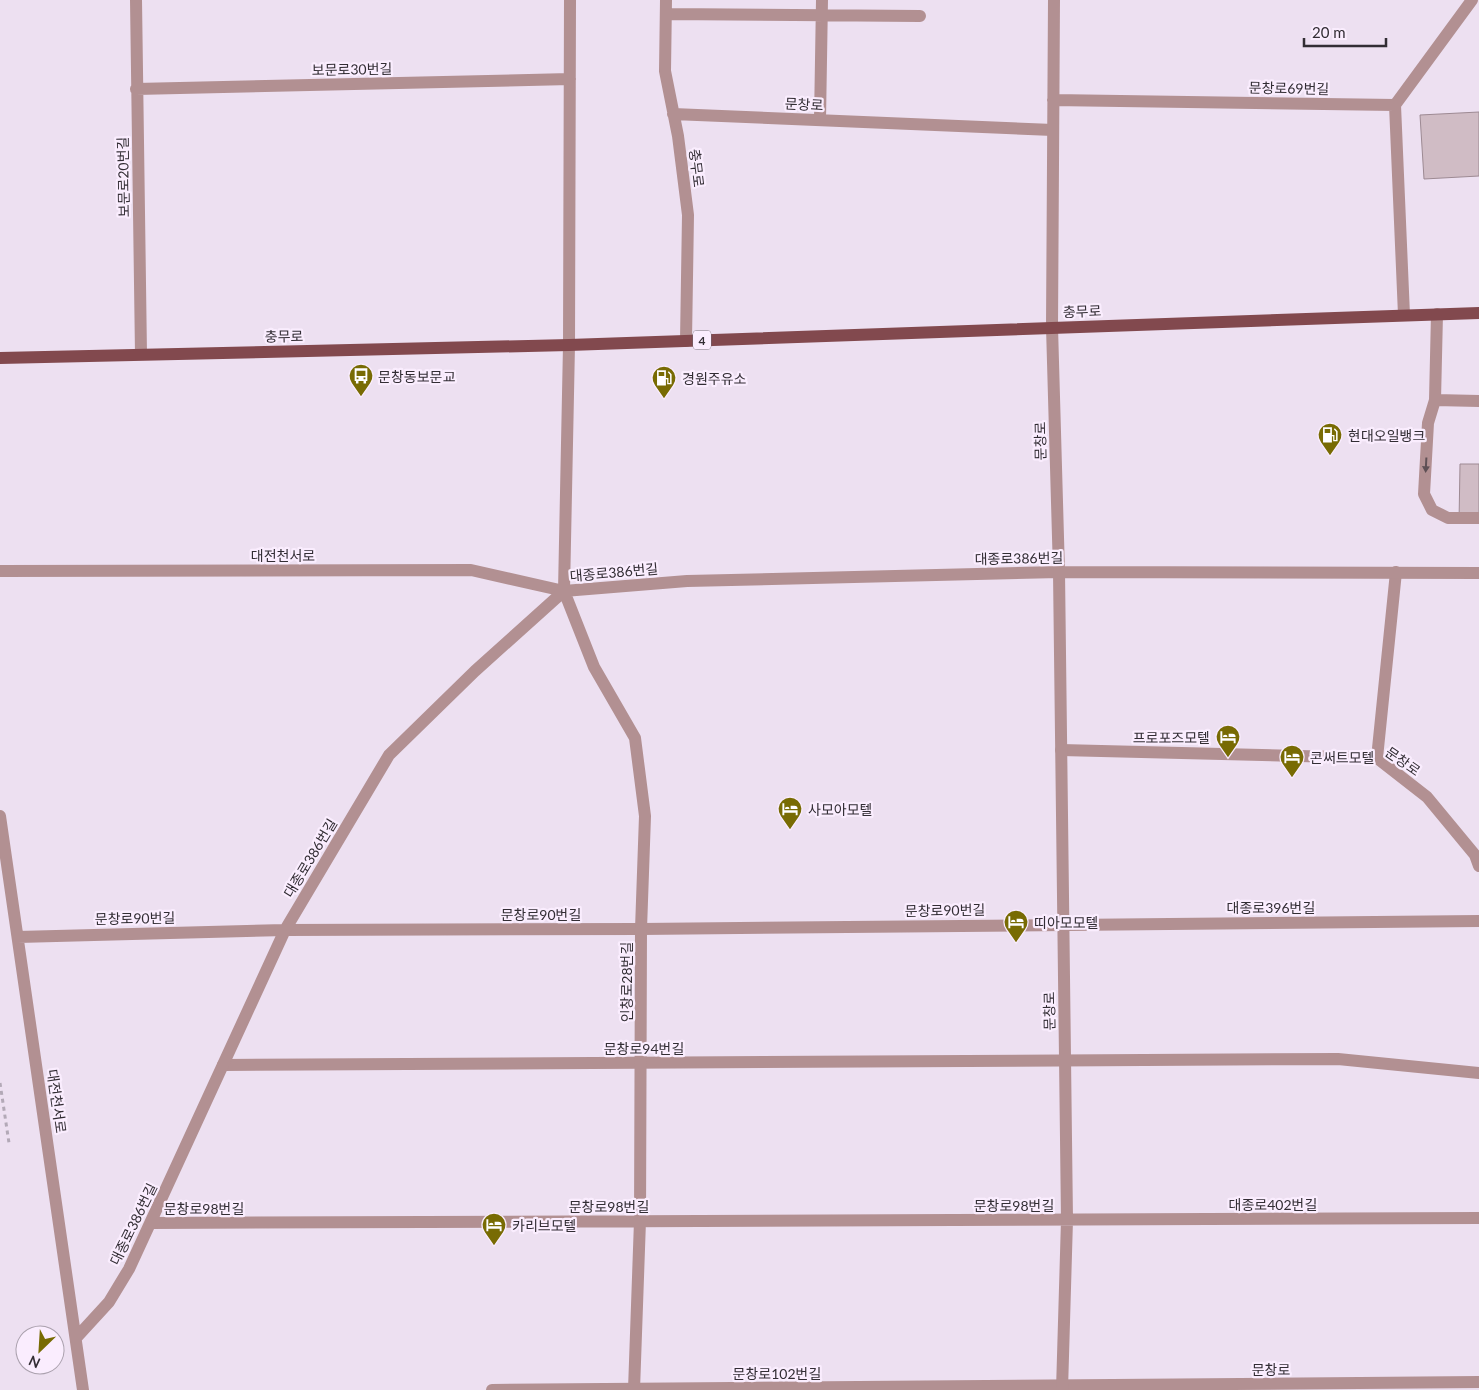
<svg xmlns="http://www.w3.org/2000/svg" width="1479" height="1390" font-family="Lato,'Noto Sans KR',sans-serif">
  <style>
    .building { fill: #d0bcc5; stroke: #9d8a93 }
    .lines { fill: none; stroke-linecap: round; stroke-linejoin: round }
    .path { stroke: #b3a9b7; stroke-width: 3; stroke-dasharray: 4 4; stroke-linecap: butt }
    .service { stroke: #b29092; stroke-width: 12 }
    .minor { stroke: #b29092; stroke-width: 12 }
    .primary { stroke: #82494e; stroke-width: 12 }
    .oneway { fill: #5f5055 }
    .labels { text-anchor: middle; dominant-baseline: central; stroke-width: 4.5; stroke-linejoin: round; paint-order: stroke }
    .shield { fill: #faedfe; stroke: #6e6771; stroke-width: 1 }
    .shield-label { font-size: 12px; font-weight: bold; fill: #322d34 }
    .street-label { font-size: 14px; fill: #322d34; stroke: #faedfe }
    .poi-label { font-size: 14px; fill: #322d34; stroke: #faedfe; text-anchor: start }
  </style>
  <rect width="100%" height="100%" fill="#ede0f1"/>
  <path class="building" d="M1479,112V176L1424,179L1420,115Z
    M1460,464H1479V523H1459Z"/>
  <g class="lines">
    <path class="path" d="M0,1083L9,1143"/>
    <path class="service" d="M666,0L665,71L678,136L688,215L686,341
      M666,14L920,16
      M673,114L1053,130
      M820,120L822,0
      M1437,314L1435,400L1428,423L1424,494L1432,510L1448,518H1479
      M1435,400L1479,401
      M0,571L471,570L564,591
      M1061,750L1377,758L1427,797L1475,855L1479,866
      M1377,758L1396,572
      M285,930L641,929L1479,921
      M223,1065L1338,1059L1479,1073
      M492,1390L1479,1382"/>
    <path class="minor" d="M136,0L141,354
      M570,0L569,345L564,591L594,667L635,738L645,816L641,929L640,1221L634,1390
      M1054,0L1052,327L1059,572L1067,1220L1062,1390
      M136,89L570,79
      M1053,100L1395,105
      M1395,105L1404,315
      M1395,105L1472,0
      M0,816L83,1390
      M18,937L285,930
      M151,1223L1479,1218
      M76,1338L109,1302L129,1269L285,930L389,755L475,671L564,591L687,581L1059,572L1479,573"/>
    <path class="primary" d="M0,358L569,345L1479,313"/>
  </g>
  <defs><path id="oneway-solid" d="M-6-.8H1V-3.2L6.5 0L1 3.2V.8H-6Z" transform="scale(1.25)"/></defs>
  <use class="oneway" href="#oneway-solid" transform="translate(1426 465) rotate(93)"/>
  <defs>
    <symbol id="bus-pin" viewBox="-11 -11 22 30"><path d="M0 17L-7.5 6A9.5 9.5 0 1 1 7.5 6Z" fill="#786b03" stroke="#faedfe"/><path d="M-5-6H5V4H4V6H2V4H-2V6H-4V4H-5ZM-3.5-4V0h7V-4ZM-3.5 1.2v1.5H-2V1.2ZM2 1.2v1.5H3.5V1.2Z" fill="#fff"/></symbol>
    <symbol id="fuel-pin" viewBox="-11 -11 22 30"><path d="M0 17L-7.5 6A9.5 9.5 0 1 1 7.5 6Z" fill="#786b03" stroke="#faedfe"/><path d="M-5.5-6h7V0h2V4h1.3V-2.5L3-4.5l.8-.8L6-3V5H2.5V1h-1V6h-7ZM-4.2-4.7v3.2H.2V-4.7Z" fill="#fff"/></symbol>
    <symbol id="hotel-pin" viewBox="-11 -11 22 30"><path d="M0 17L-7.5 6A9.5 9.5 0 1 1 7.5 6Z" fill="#786b03" stroke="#faedfe"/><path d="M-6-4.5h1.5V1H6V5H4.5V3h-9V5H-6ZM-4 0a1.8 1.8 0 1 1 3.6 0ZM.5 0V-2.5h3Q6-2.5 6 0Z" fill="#fff"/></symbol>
  </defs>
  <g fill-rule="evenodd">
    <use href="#bus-pin" x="347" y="362" width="28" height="38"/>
    <use href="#fuel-pin" x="650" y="364" width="28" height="38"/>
    <use href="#fuel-pin" x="1316" y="421" width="28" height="38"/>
    <use href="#hotel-pin" x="1214" y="723" width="28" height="38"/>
    <use href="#hotel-pin" x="1278" y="743" width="28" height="38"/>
    <use href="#hotel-pin" x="776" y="795" width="28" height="38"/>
    <use href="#hotel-pin" x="1002" y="908" width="28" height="38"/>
    <use href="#hotel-pin" x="480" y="1211" width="28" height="38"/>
  </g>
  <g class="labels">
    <rect class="shield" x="693" y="330.5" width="18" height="19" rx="4"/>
    <g class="shield-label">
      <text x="702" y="340">4</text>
    </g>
    <g class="street-label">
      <text transform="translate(352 69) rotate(-1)">보문로30번길</text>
      <text transform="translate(1289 88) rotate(1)">문창로69번길</text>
      <text transform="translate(804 104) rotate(3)">문창로</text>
      <text transform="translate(697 168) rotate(83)">충무로</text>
      <text transform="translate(123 177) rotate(-91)">보문로20번길</text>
      <text transform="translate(1082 311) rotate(-2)">충무로</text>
      <text transform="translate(284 336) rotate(-1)">충무로</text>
      <text transform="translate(1040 441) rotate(-91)">문창로</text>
      <text x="283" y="555">대전천서로</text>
      <text transform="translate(1019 558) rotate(-1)">대종로386번길</text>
      <text transform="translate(614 572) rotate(-5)">대종로386번길</text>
      <text transform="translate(1403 761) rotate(35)">문창로</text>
      <text transform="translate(310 858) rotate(-59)">대종로386번길</text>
      <text x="1271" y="907">대종로396번길</text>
      <text transform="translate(945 910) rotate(-1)">문창로90번길</text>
      <text x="541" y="914">문창로90번길</text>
      <text transform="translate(135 918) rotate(-1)">문창로90번길</text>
      <text transform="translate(626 982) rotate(-90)">인창로28번길</text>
      <text transform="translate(1049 1011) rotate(-91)">문창로</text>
      <text x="644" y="1048">문창로94번길</text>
      <text transform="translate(57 1101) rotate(82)">대전천서로</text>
      <text x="1273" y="1204">대종로402번길</text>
      <text x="1014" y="1205">문창로98번길</text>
      <text x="609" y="1206">문창로98번길</text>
      <text x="204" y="1208">문창로98번길</text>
      <text transform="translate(133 1224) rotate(-64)">대종로386번길</text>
      <text x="1271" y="1369">문창로</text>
      <text x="777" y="1373">문창로102번길</text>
    </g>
    <g class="poi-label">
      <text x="378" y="376">문창동보문교</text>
      <text x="682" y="378">경원주유소</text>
      <text x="1348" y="435">현대오일뱅크</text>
      <text x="1210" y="737" text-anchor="end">프로포즈모텔</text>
      <text x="1310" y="757">콘써트모텔</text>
      <text x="808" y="809">사모아모텔</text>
      <text x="1034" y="922">띠아모모텔</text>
      <text x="512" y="1225">카리브모텔</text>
    </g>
  </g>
  <g transform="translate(40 1350) rotate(205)"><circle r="24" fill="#faedfe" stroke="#aaa0ad"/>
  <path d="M0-4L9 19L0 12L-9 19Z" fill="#786b03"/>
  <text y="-8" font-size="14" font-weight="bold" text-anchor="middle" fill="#322d34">N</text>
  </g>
  <path d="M1304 38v8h82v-8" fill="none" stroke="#322d34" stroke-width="2.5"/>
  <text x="1312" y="38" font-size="15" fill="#322d34" stroke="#faedfe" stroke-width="4" paint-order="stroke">20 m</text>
</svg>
